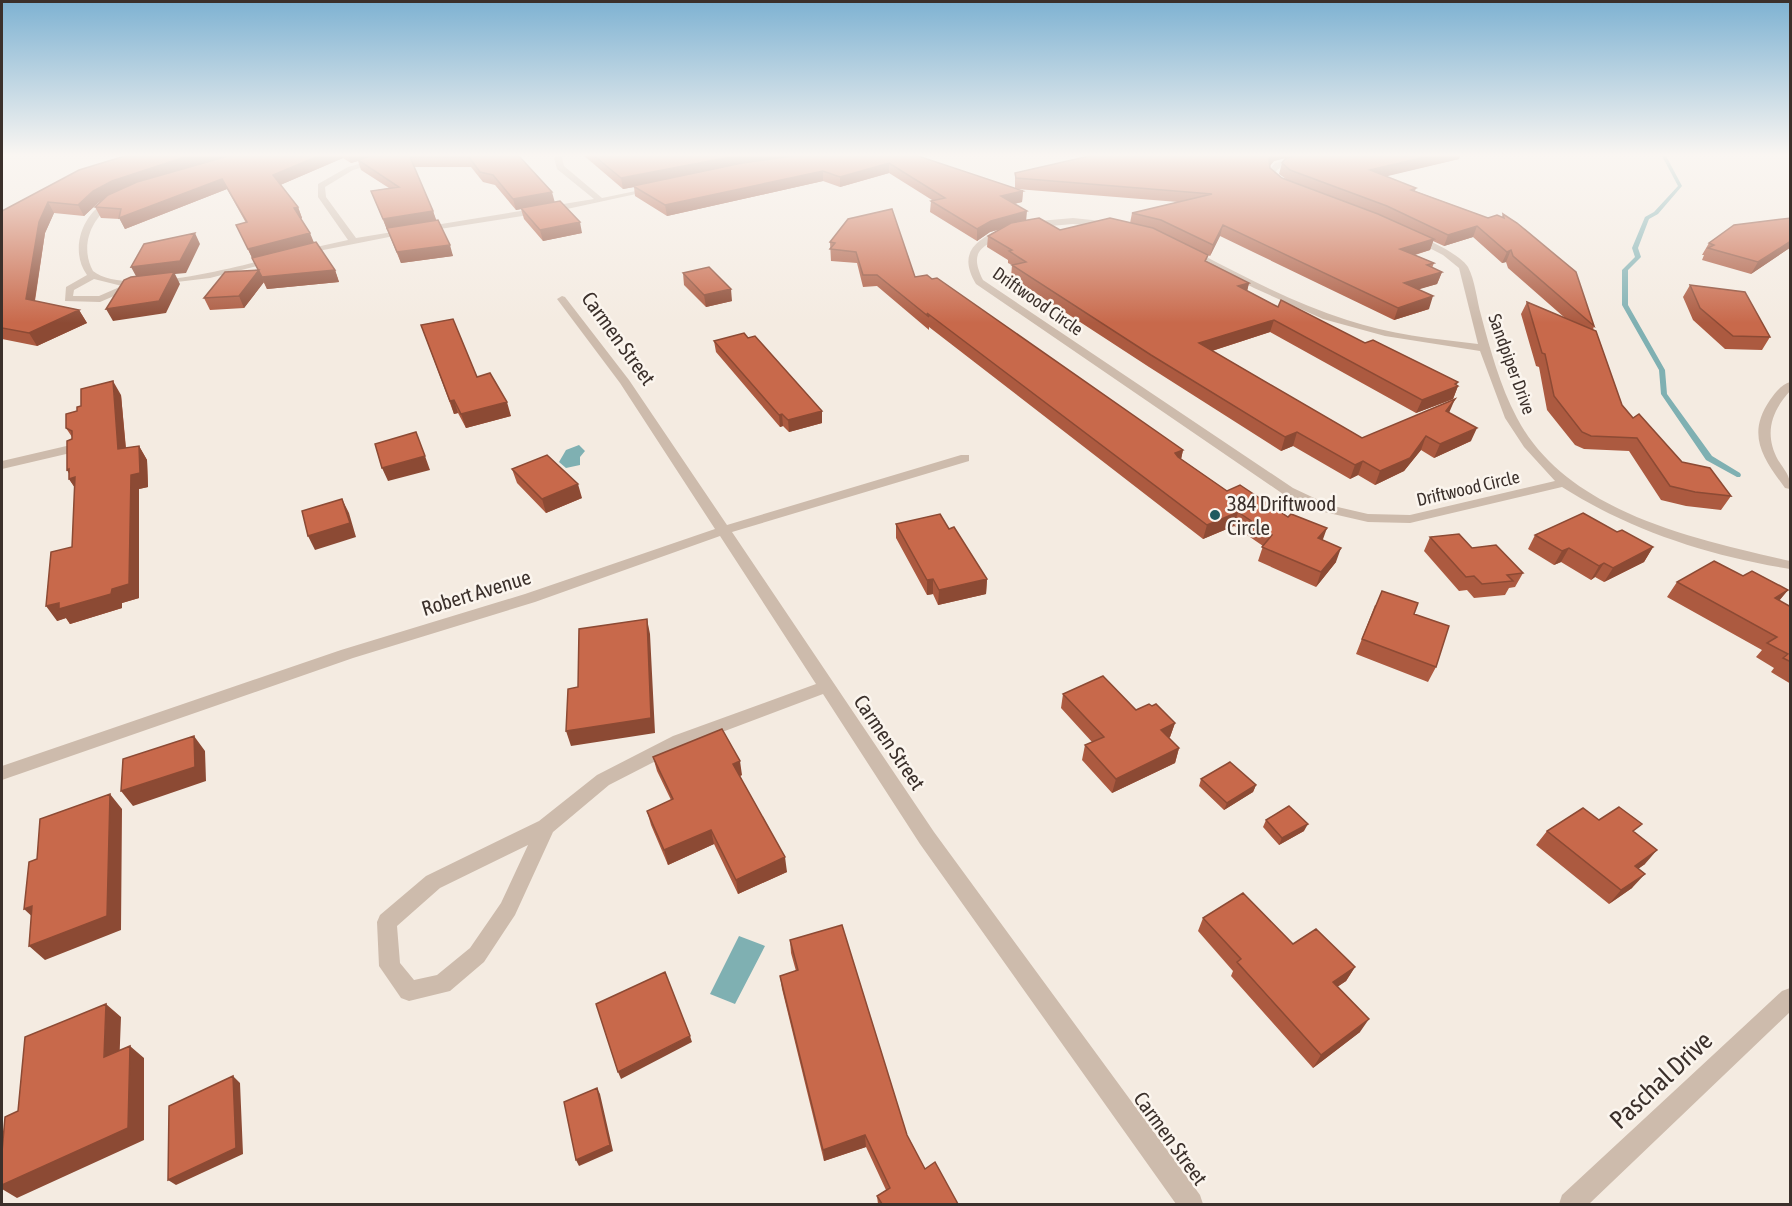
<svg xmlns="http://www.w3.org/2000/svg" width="1792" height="1206" font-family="'Asap Condensed',sans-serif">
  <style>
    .water { fill: #7fb0b2 }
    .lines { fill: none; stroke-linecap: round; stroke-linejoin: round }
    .stream { fill: #7fb0b2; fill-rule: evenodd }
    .minor { fill: #cdbbac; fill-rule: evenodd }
    .wall { fill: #ac5a40; fill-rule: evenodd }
    .shaded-wall { fill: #8c4a34 }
    .building { fill: #c8694b; stroke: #8c4a34; stroke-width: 1.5 }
    .poi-dot { fill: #1f5a5e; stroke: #fbf5ee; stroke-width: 2 }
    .labels { text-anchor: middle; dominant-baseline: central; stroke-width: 5; stroke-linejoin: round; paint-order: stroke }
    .far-street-label { font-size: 18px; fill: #3b302b; stroke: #fbf5ee }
    .street-label { font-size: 21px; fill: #3b302b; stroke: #fbf5ee }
    .poi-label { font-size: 21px; fill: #3b302b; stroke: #fbf5ee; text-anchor: start }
    .near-street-label { font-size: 26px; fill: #3b302b; stroke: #fbf5ee }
  </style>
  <rect width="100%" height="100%" fill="#f4ebe1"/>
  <path class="water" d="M579,445L585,451L580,457V465L566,468L559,462L566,450Z
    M739,936L765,946L735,1004L710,994Z"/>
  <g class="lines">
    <path class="stream" d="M1661,154H1665L1682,186L1658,214L1649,219L1638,248L1641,257L1628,270V305L1665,370L1667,394L1712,456L1740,473L1741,475L1740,477H1737L1706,460L1661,394L1659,370L1622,305V270L1635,257L1632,248L1645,217L1654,212L1678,186Z"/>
    <path class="minor" d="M393,154H409L353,170L325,187L326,197L356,238L594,199L557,169L554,158L557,154H565L562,158L564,166L602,198L655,187L659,189L567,209L389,237L298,255V251L348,240L318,197V184L348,167Z
      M1310,154H1323L1281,167L1276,171L1277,175L1286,182V186H1280L1270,178L1268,171L1275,163Z
      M113,199L117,201L116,203C92,215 79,246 93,271C124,297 237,267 275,257L280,260L210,278L135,287L100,302L65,301L66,287L87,275C68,249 84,208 113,199ZM94,279L122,286L99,296H73L74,290Z
      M1073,218L1111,222L1115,225L1111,228L1073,224L1028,228L1024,225L1028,222Z
      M1002,229L1009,231C988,247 966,246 983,280L1293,488L1329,505L1368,514L1410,515L1555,481L1524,447L1505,418L1480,351L1385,336L1323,319L1254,288L1185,252L1193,250C1243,276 1293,303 1347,320C1389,334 1434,339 1478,344L1459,268L1443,255L1410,238C1419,232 1462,256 1468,267C1475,280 1477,301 1481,315C1490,349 1500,386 1517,418C1567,513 1695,539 1790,561V569C1710,556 1631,531 1562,487L1410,523L1368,522L1320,511L1283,494L976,284C958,254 974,240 1002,229Z
      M562,296L565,297L629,380L727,525L961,455H969V461L732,532L934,832L1200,1195L1203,1204H1176L920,844L823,694L685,746L609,785L553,832L515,915L484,962L450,991L409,1001L401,998L379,966L377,922L380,915L426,876L539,821L597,775L673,736L816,684L720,536L535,602L353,658L2,780V766L341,650L525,594L715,529L620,383L557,299ZM528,845L501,903L470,948L437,975L414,980L400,963L397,926L440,888Z
      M1790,382V391C1771,412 1764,434 1778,460C1785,471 1791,476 1790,489L1785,488C1763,458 1746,435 1770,400C1775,393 1782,384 1790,382Z
      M75,444L79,445V451L2,469V461Z
      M1790,988V1012L1589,1204H1559L1562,1195L1782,991Z"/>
  </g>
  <path class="wall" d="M142,154H517L554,202L582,233L543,241L524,219L521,209L516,210L495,185L483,182L471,167H414L433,211L436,221L453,256L401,263L371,191L389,188L361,170L358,161L351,163L343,158L280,185L298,207L302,218L301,219L314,243L335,270L339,282L267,289L263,281L264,282L244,308L210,310L204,298L258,270L236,225L246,223L227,189L125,229L120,219L101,218L95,207L105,199L99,202L84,216L54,213L45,233L35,301L79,310L87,323L37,346L2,339V211L134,156Z
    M582,154H912L1015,188V173L1087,157L1075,154H1465L1460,156L1459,159L1385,176L1416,188L1415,191L1488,218L1502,217L1503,214L1594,326L1593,330L1622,405L1633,418L1682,462L1731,496L1721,510L1686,506L1661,500L1629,451L1584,449L1575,445L1547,410L1539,367L1536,366L1521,314L1527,302L1565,318L1508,268L1506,262L1502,263L1473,237L1444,246L1433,241L1430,250L1415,255L1434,263L1432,268L1442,272L1437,284L1418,289L1429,309L1394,320L1220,236L1210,256L1208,255L1206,261L1249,283L1247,291L1278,307L1365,343L1458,386L1453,399L1416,413L1270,332L1212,351L1362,438L1449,413L1471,441L1434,458L1421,450L1404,471L1375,485L1358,475L1350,479L1293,446L1281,451L1149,367L1011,277L1012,265L1008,263V260L987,247L988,236L1000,229L990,232L977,241L930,212L931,201L932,200L889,173L840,187L823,181L667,216L635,196L634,187L623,189ZM1297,155L1282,163L1279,174L1286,179L1282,178L1270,168V166L1274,161ZM1017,189L1178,202L1132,213L1130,223L1060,230L1026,220L1014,204L1022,202L1023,191Z
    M1791,218V247L1751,274L1702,260L1704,255H1702L1709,243Z
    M848,219L915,277L1183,450L1181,459L1227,491L1322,540L1336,562L1316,587L1258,561L1263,546L1234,526L1203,539L929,327V330L877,286L863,287L857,263L831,261L830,242Z
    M683,273L732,301L706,307L684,285Z
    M1690,285L1770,337L1762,350L1725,349L1693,320L1683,297Z
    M421,325L477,377L511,416L466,428L458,413L454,414Z
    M714,341L822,423L789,432L783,426L780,427L716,352Z
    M121,395L126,448L139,446L147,460L148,487L139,489V598L122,603V608L70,624L66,618L57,621L72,547L75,488L69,479V473L67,470L72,437L66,428Z
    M512,469L582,498L546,513L517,483Z
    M896,524L949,529L987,579L986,594L938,605L933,594L927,595L896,538Z
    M1617,532L1653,547L1644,562L1604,582L1595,577L1591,580L1561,562L1554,565L1528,549L1535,535Z
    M1430,537L1472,548L1523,573L1515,587L1509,588L1505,595L1474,598L1467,590L1459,591L1424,551Z
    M1743,576L1788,590L1779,601L1791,607V684L1771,672L1774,668L1756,657L1762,650L1667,597L1677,582Z
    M1375,605L1414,614L1436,667L1428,682L1356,654Z
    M1063,694L1136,710L1175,723L1170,737L1169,738L1179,748L1175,763L1112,793L1082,760L1085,745L1092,742L1061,708Z
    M653,757L742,775L740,776L787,872L738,894L714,844L668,865L651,825L647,811L671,800L657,771Z
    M1201,779L1256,785L1253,792L1224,810L1199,786Z
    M1266,820L1304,831L1279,845L1263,827Z
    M1599,820L1635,833L1645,864L1639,868L1632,888L1609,904L1536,845L1547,831Z
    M1203,918L1293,944L1355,967L1346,981L1337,987L1360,1032L1313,1068L1231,976L1233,971L1198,931Z
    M790,940L907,1135L925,1169L958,1204H878L877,1196L886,1190L866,1147L824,1161L782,989L780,976L796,971L791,953Z"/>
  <path class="shaded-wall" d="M195,154H238L117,192L99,202L84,216L78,205L93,191L112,181L182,158Z
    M323,154H342L343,158L278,186L273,175Z
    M348,154H382L351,163Z
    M746,154H823L633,186L634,187L623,189L621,178Z
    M1273,154H1300L1274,161L1266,170L1269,159Z
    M1438,154H1465L1460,156L1459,159L1367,181L1370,170Z
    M889,163V173L840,187V177Z
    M823,171V181L667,216L665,205Z
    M222,179L227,189L125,229L119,218Z
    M1023,191L1022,202L1000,207L1001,196Z
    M552,192L555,203L516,210L513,199Z
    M48,202L54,213L45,233L33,311L26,299L39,222Z
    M298,207L302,218L298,219L294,208Z
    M433,211L437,222L387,230L383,219Z
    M1027,211L1026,222L990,232L977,241V229L991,221Z
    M580,222L582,233L543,241L540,230Z
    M1223,225L1220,236L1210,256L1213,245Z
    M1477,226L1473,237L1444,246L1448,235Z
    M195,233L200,244L186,273L175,274L180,284L166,313L113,321L106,309L137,278L131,267Z
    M310,233L315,245L253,260L248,249Z
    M1434,239L1430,250L1396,260L1400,249Z
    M1791,241V247L1751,274L1758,262Z
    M450,245L453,256L401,263L397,252Z
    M1511,250L1506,262L1502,263L1507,252Z
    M259,270L264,282L244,308L239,296Z
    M335,270L339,282L267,289L262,277Z
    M1442,272L1437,284L1400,295L1404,283Z
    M1249,283L1246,295L1238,286Z
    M731,289L732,301L706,307L704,295Z
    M1433,296L1429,309L1394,320L1398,308Z
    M79,310L87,323L37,346L29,333Z
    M1274,320L1270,332L1196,356L1199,343Z
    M113,381L121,395L127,463L118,449Z
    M1458,382L1456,386H1458L1453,399L1416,413L1422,400Z
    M1455,399L1449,413L1446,411Z
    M454,400L458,413L454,414L450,401Z
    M507,402L511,416L466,428L461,414Z
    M822,411V423L789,432L788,420Z
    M782,414L783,426L780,427L779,415Z
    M1477,428L1471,441L1434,458L1440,444Z
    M1297,432L1293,446L1281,451L1285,437Z
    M1426,436L1421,450L1404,471L1375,485L1380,471Z
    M139,446L147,460L148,487L139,489V598L122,603V608L70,624L66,618L57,621L46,606L112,589L131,475Z
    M1183,450L1180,464L1175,453Z
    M425,456L430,470L388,481L382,468Z
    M1363,461L1358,475L1350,479L1355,465Z
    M69,469L75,477L78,492L69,479L72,478L67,470Z
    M578,484L582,498L546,513L542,499Z
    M342,499L349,513L356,537L315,550L308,536Z
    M1238,512L1234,526L1203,539L1207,525Z
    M1327,528L1322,542L1318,538Z
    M1653,547L1644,562L1604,582L1613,568Z
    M1341,548L1336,562L1316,587L1321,572Z
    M1569,548L1561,562L1554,565L1562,551Z
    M1604,563L1595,577L1591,580L1599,566Z
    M933,579V594L927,595V580Z
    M987,579L986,594L938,605L939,590Z
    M1788,590L1776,604L1775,598Z
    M647,619L650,634L655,733L571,746L566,731Z
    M1175,723L1170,737L1157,744L1161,730Z
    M194,736L205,751L206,781L133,806L121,791Z
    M1179,748L1175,763L1112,793L1116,779Z
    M740,761L742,775L735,778L733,764Z
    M1256,785L1253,792L1224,810L1227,803Z
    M110,794L122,809L121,930L45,960L29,946Z
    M1308,824L1304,831L1279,845L1282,838Z
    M711,830L714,844L668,865L664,850Z
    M1657,850L1645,864L1623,880L1635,866Z
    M785,857L787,872L738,894L736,880Z
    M1645,874L1632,888L1609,904L1621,890Z
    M32,906L39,923L24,909Z
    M1355,967L1346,981L1325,995L1333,982Z
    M106,1004L121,1017L119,1069L104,1057Z
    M1369,1019L1360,1032L1313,1068L1321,1055Z
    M690,1036L692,1042L621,1079L618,1072Z
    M130,1046L144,1058V1140L17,1198L2,1189V1185Z
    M233,1076L240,1083L243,1154L176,1185L168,1180Z
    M597,1088L600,1094L613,1151L579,1166L576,1160Z
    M865,1135L866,1147L824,1161L823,1150Z"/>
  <path class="building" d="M142,154H195L182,158L112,181L93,191L78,205L48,202L39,222L26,299L79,310L29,333L2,328V211L79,170L128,155L134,156Z
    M235,154H323L273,175L298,207L294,208L310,233L248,249L236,225L247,222L222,179L119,218L121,209L95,207L108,195L137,182Z
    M377,154H517L552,192L513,199L493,175L480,172L469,157H410L433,211L383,219L371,191L399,187L358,160Z
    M592,154H746L621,178Z
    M808,154H912L1023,191L1001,196L1027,211L991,221L977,229L931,201L945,198L889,163L840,177L823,171L665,205L633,186L742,163Z
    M1098,154H1273L1269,159L1270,168L1282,178L1378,214L1434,239L1400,249L1434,263L1427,265L1442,272L1404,283L1433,296L1398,308L1223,225L1213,245L1161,220L1132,213L1212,194L1016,178L1015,173Z
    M1299,154H1438L1370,170L1416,188L1411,190L1488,218L1497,215L1504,218L1503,214L1517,223L1576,272L1594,326L1513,256L1511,250L1507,252L1477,226L1448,235L1387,206L1290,170L1282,163L1285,159Z
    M560,201L580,222L540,230L521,208Z
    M892,209L915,277L927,275L932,279L937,278L1183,450L1175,453L1178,457L1227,491L1240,485L1288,517L1291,514L1327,528L1318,538L1341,548L1321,572L1262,547L1272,535L1238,512L1207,525L927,313L929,317L877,275H863L856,252L830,249L835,243L830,242L848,219Z
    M1039,218L1060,230L1110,218L1153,228L1208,255L1205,261L1249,283L1238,286L1278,307L1281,300L1365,343L1373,340L1458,382L1455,384L1458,386L1422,400L1274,320L1199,343L1362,438L1455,399L1446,411L1477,428L1440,444L1426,436L1410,458L1380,471L1363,461L1355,465L1297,432L1285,437L1151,355L1012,265L1026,262L1009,251L1012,250L988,236L1011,223Z
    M1791,218V241L1758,262L1708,248L1714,245L1709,243L1734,225Z
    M438,220L450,245L397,252L387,228Z
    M195,233L180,261L131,267L144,244Z
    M316,242L335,270L262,277L252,258Z
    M709,267L731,289L704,295L683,273Z
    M259,270L239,296L204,298L225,272Z
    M174,272L159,301L106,309L124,280L131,277Z
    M1690,285L1745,292L1770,337L1733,336L1700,308Z
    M1527,302L1596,331L1622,405L1633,418L1639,414L1682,462L1710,468L1731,496L1695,492L1670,486L1637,438L1591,436L1582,432L1554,396L1545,354L1542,353Z
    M453,319L477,377L490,373L507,402L461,414L454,400L450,401L421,325Z
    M744,333L748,338L755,336L822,411L788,420L782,414L779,415L714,341Z
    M113,381L118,449L139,446L140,473L131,475L129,584L112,589L111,594L59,609V603L46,606L51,552L72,547L75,477L69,479V469L67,470V441L72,439V431L66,428V414L77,411V407L81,406V389Z
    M416,432L425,456L382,468L375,444Z
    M547,455L578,484L542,499L512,469Z
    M342,499L350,523L308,536L302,511Z
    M1583,513L1617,532L1622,530L1653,547L1613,568L1604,563L1599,566L1569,548L1562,551L1535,535Z
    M940,514L949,529L954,527L987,579L939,590L933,579L927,580L896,524Z
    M1459,534L1472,548L1496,545L1523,573L1507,575L1513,581L1482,584L1474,576L1466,577L1430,537Z
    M1714,561L1743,576L1752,571L1788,590L1775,598L1791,607V662L1783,658L1788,654L1767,643L1777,637L1677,582Z
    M1382,591L1418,603L1414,614L1449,626L1436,667L1362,639Z
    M647,619L651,718L566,731L568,689L578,687L579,629Z
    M1103,676L1136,710L1149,704L1152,706L1156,704L1175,723L1161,730L1179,748L1116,779L1085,745L1104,737L1063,694Z
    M722,729L740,761L733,764L785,857L736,880L711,830L664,850L647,811L673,799L653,757Z
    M194,736L195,767L121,791L123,759Z
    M1230,762L1256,785L1227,803L1201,779Z
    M110,794L107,916L29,946L32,906L24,909L29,862L37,859L40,819Z
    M1289,806L1308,824L1282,838L1266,820Z
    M1619,807L1642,824L1633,831L1657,850L1635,866L1645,874L1621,890L1547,831L1583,808L1599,820Z
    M1243,893L1293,944L1316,929L1355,967L1333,982L1369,1019L1321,1055L1237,962L1241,959L1203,918Z
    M842,925L907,1135L925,1169L935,1162L958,1204H882L877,1196L890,1188L865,1135L823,1150L780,976L798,970L790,940Z
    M665,972L690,1036L618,1072L596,1004Z
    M106,1004L104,1057L130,1046L128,1128L2,1185V1152L5,1117L18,1111L25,1037Z
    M233,1076L236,1148L168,1180L169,1106Z
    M597,1088L610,1145L576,1160L564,1102Z"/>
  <linearGradient id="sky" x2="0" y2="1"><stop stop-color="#7eb2d2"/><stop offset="0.48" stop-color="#faf6f2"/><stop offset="1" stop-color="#faf6f2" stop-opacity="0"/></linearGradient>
  <rect width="1792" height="323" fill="url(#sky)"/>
  <circle class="poi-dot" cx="1215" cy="515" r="6"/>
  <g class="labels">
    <g class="far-street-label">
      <text transform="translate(1038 301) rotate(35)">Driftwood Circle</text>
      <text transform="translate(1512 364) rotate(70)">Sandpiper Drive</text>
      <text transform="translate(1468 488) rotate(-13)">Driftwood Circle</text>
    </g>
    <g class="street-label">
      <text transform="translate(619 338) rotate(54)">Carmen Street</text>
      <text transform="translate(476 592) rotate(-17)">Robert Avenue</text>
      <text transform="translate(890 742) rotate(56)">Carmen Street</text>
      <text transform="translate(1171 1138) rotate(54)">Carmen Street</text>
    </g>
    <g class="poi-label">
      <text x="1227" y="503">384 Driftwood<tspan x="1227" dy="24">Circle</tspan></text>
    </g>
    <g class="near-street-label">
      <text transform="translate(1661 1080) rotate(-43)">Paschal Drive</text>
    </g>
  </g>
  <rect width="1792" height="1206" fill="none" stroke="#3b302b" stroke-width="6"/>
</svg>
